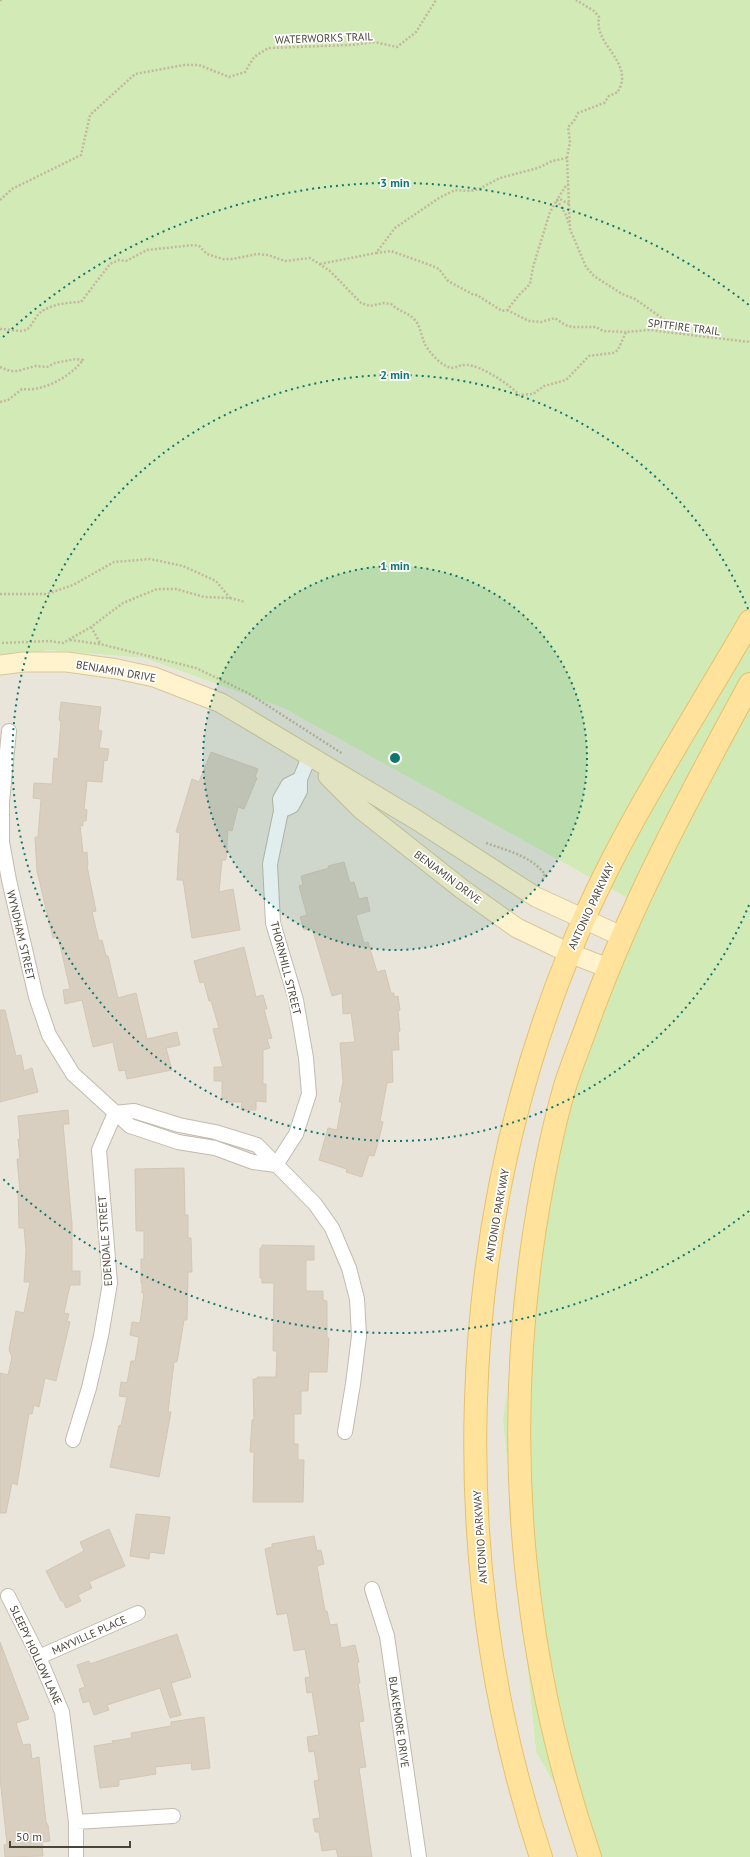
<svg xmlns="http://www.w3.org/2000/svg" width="750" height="1857" font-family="'PT Sans',sans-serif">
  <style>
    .residential { fill: #eae5da }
    .green { fill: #d2eab5 }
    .building { fill: #d8cfc1; stroke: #d3c7b4 }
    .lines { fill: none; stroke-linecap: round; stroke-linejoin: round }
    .street-casing { stroke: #c2bbae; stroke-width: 16 }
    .secondary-casing { stroke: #d6c79b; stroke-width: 21 }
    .primary-casing { stroke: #e6c16a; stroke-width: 24 }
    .path { stroke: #c4b79f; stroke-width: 2.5; stroke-dasharray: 2 2; stroke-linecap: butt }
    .street { stroke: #fff; stroke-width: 14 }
    .secondary { stroke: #fff3cd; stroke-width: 19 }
    .primary { stroke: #ffe39c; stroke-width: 22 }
    .ring { fill: none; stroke: #0f766e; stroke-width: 2; stroke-dasharray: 2 4 }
    .labels { text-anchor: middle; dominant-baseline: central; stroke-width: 3.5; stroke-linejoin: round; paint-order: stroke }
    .street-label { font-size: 11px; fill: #4b4439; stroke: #fff }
    .centre { fill: #0f766e; stroke: #fff; stroke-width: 2 }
    .ring-label { font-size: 12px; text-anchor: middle; font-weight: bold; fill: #0f766e; stroke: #fff; stroke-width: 3.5; stroke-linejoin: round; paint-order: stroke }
  </style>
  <rect width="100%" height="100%" fill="#f6f3ec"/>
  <path class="residential" d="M47,650L144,658L283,708L640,905L503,1420L536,1752L597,1857H0V662Z"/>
  <path class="green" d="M0,0H750V1857H597L536,1752L503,1420L557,1086L640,905L283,708L144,658L47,650L0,662Z"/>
  <path class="building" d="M61,702L101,707L98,730L102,731L99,748L109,749L107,761L104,760L102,782L87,781L84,809L87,810L86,821H83V826L80,825L83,853L87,852L88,865L87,866L96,911L92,912L99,941L102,940L106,956H108L109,960L118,998L136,993L147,1039L177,1032L180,1045L166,1048L172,1070L127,1079L125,1070L119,1071L113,1042L93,1047L82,1000L65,1004L63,990L70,989L58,936L53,938L37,871L35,837H38L41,799L33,798L34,783L52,784L54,758L58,759L61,721L59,720Z
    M211,752L258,769L255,777L257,778L244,809L238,807L232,831L228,830L226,860H222L219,892L233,889L240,930L192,938L183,880H177L180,833L176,832L192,779L199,782Z
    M344,862L350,883L354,882L359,899L367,897L370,911L356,915L364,943L368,942L377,972L385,970L391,993H394V997L398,996L400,1010L398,1011L400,1031L398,1032L399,1050H392L393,1082L387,1083L380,1121L383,1122L378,1143L374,1156L369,1155L362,1177L346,1172L347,1169L319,1160L328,1128L337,1130L342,1102H339L343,1082L340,1043L355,1042L351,1013L343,1014L342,993L332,996L312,928L304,930L300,917L307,915L299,886L303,885L301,876L329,868L328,866Z
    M244,947L256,997L263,995L267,1009H264L272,1038L267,1039L270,1048L263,1050V1084H266V1102L256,1101V1110H241L242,1102H228V1099H222V1081H214V1067H223L213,1029L219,1028L211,1001H209L204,982L200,983L194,961Z
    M0,1010H5L16,1056L21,1055L24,1071L32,1068L38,1092L0,1102Z
    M68,1110L69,1124H63L72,1224V1271H80V1285H70L64,1313L69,1314L67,1321L70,1322L56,1381L45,1378L39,1407L34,1405L32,1414L29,1413L17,1485L12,1483L6,1513H0V1373L8,1375L12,1357L9,1350L16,1311L24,1313L30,1282H24L26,1250L24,1228H19L18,1191H20L17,1159H20L18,1139H20L18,1116Z
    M184,1168L185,1215H188V1238H191L192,1272H188L187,1320H184L177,1362H174L168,1412H171L159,1477L110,1467L119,1425L121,1426L127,1397L119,1396L121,1382L127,1383L131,1361H135L139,1337L130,1335L132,1322L140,1323L144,1293H142V1283H141V1259H144V1231H136L135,1169Z
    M262,1245L314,1246V1260H306V1291H323V1300L327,1301V1338H329L327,1372H309L308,1391H301V1414H294V1444H298V1460H304L303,1502H253L254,1455V1452H250L252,1420H254L253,1379H257V1377H276L277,1351H273L274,1283H262V1278H260V1248H262Z
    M136,1514L170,1517L164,1554L150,1552L149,1559L130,1556Z
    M109,1529L125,1566L89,1582L92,1588L78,1595L81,1601L66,1608L63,1601H61L46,1571L84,1551L80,1542Z
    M314,1536L317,1551L321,1550L324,1564L317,1566L325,1611H327L330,1625L337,1624L341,1648L355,1645L359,1662L357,1663L360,1683H358L364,1721L359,1722L366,1767L359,1768L372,1857H338L336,1849L322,1851L319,1832H315L313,1819L320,1818L314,1781L319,1780L314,1751L309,1752L307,1737L319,1735L312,1692L307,1693L305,1678L310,1677L305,1649L294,1651L287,1613L277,1615L265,1549L272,1547V1544Z
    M177,1634L191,1677L171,1683L181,1715L170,1718L160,1688L107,1705L109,1710L94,1715L89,1701L83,1703L79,1689L85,1687L77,1665L89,1661L90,1664Z
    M0,1642L29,1719L16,1723L23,1745L30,1744L32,1759L39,1757L46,1822L48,1825L50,1841L42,1842L43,1856L5,1857L4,1845L7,1844L0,1778Z
    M204,1717L210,1768L192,1770L191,1763L155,1767L156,1774L119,1780V1786L100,1788L94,1746L113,1743L112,1741L132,1738L131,1733L171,1726V1722Z"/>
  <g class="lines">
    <defs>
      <path id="street" d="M9,731L2,802V842L9,880L36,997L49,1035L73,1074L130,1126L178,1142L215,1148L253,1162L276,1165
        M281,811L292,806L300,791V779L309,757
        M115,1113L134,1111L179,1125L215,1132L257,1145L315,1204L332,1228L349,1268L357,1299L359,1336L353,1384L345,1432
        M276,1165L296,1134L309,1094L306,1058L296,1000L273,923L270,864L281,811L280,799L288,785L300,779
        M73,1440L89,1388L101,1336L110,1283L99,1150L115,1113
        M372,1589L387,1636L419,1857
        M8,1596L39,1657L62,1712L76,1822V1857
        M39,1657L138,1613
        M76,1822L173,1816"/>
      <path id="secondary" d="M0,665L23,662H67L117,669L154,677L221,703L415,819L536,897L621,936
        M328,776L362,810L462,889L517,928L569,953L608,968"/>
      <path id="primary" d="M541,1857C445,1566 454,1238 569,954C616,836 687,731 750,621
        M590,1857C523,1663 504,1458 531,1255C539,1198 549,1141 565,1086C571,1067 579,1047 586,1028C629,907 689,796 750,684"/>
    </defs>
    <use href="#street" class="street-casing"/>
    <use href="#secondary" class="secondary-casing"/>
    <use href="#primary" class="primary-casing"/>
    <path class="path" d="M0,0H2
      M567,158L570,142L568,127L574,121L578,113L604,103L609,96L618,92C619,89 622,84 622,80C624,56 594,42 599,17L594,11L576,0
      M0,200L12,189L81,155L90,115L135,74L184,65H199L229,77L245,72L254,57L268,48L351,45L374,42L397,47L416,32L436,0
      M569,204L560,199L557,200L565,187L569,184
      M376,253L391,251L430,265L439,269L448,281L474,295H477L502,311L507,310L519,295L530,284L533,267L550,212L557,200L566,215L569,225
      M320,264L376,253L395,228L439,198L455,190L470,191L479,189L500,178L538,168L552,161L567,158L570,229L586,267L594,276L622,294L635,299L686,335
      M507,310L529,321L541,322L555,318L565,325L572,327H596L603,331L626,332
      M0,329C7,329 15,331 22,331C33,330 34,314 44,310C55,304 69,302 81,302L110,264L119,260L126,261L147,250L194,245L199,246L207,254L223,259H232L257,254L268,255L285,261L310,258L330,271L361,303L370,306L384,303L391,304C398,311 407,312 414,319C420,325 421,334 424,342C427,350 438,362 446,366C455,371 458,364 467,365C480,365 511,385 519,395L533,394L544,386L566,380L589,356L613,353L618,350L626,332L649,330L750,342
      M0,367L10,371H17L36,366L47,367L55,363L76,359L83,360C70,377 43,392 22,389L8,400L0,402
      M0,594H47L73,585L114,562L150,559L183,566L216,581L230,598L204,597L176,589H157L123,603L91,627L63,643L50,641L0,643
      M230,598L245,602
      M91,627L100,643
      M70,640L100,644L196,668L248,693L343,754
      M486,843C508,851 529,855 545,874L542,881"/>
    <use href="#street" class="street"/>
    <use href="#secondary" class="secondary"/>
    <use href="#primary" class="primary"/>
  </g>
  <circle cx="395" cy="758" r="192" fill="#0f766e" fill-opacity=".12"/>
  <g class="ring">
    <circle cx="395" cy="758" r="192"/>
    <path d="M749 905A383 383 0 1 1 749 611"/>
    <path d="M749 1211A575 575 0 0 1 3 1179M3 337A575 575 0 0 1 749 305"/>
  </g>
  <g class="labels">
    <g class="street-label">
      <text transform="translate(324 38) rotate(-2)">WATERWORKS TRAIL</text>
      <text transform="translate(684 327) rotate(7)">SPITFIRE TRAIL</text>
      <text transform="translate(116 671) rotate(10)">BENJAMIN DRIVE</text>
      <text transform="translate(448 877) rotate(37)">BENJAMIN DRIVE</text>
      <text transform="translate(591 906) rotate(-65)">ANTONIO PARKWAY</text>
      <text transform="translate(21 935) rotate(77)">WYNDHAM STREET</text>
      <text transform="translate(286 968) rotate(76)">THORNHILL STREET</text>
      <text transform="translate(497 1215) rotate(-80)">ANTONIO PARKWAY</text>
      <text transform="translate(105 1241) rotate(-94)">EDENDALE STREET</text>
      <text transform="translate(480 1537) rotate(-94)">ANTONIO PARKWAY</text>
      <text transform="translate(89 1635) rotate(-24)">MAYVILLE PLACE</text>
      <text transform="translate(36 1655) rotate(65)">SLEEPY HOLLOW LANE</text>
      <text transform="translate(399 1722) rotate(82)">BLAKEMORE DRIVE</text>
    </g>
  </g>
  <circle cx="395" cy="758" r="6" class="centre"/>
  <g class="ring-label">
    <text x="395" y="187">3 min</text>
    <text x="395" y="379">2 min</text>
    <text x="395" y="570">1 min</text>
  </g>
  <path d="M10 1841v6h120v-6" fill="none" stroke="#4b4439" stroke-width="2"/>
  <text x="16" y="1841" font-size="12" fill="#4b4439" stroke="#ffffff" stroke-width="3" paint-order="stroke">50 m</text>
</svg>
